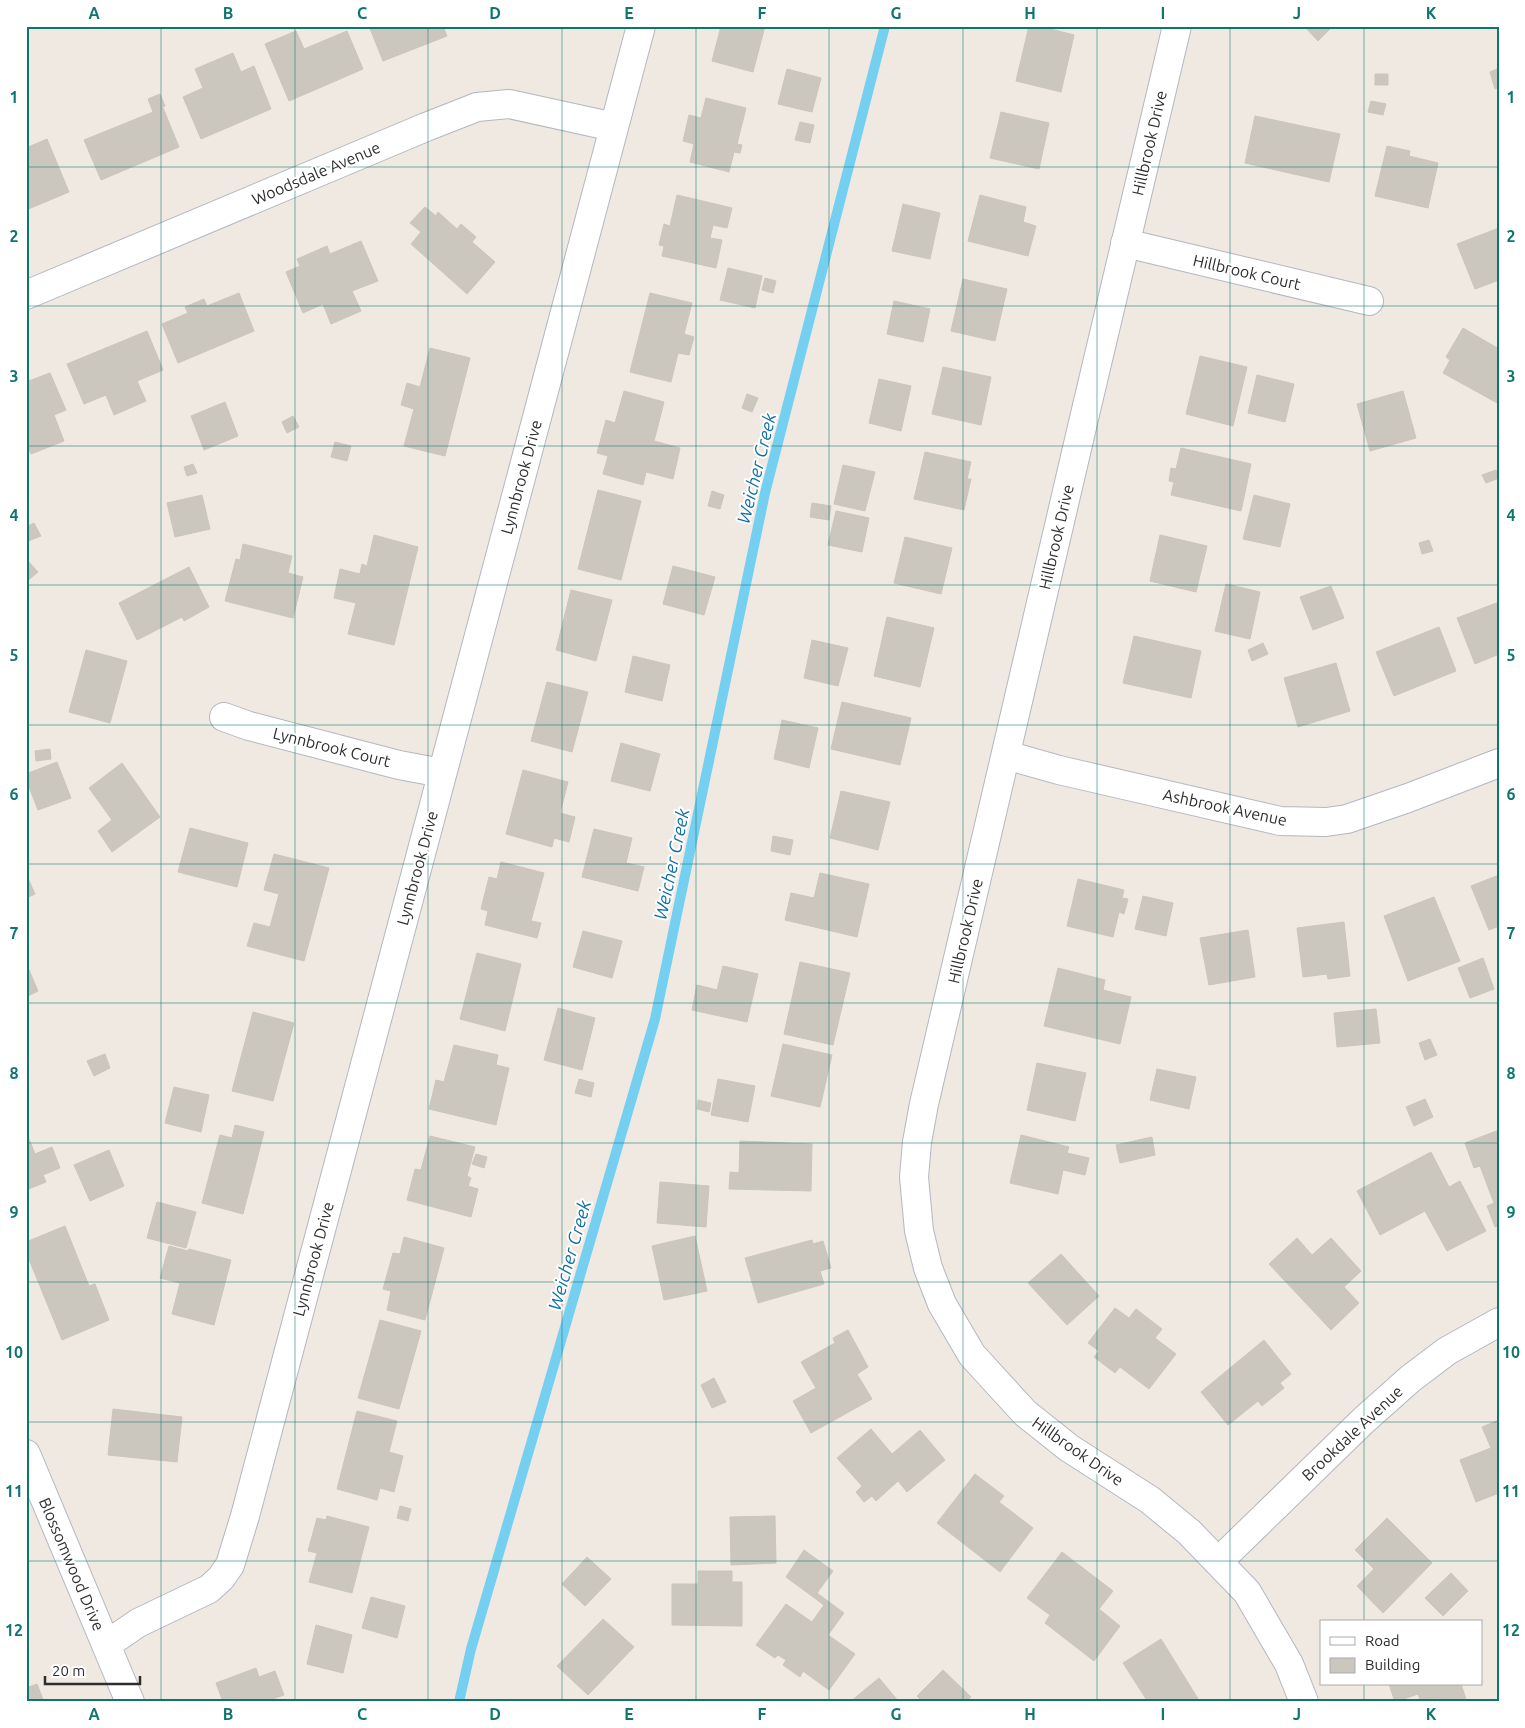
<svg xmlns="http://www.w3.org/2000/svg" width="1525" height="1728" font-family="Ubuntu,sans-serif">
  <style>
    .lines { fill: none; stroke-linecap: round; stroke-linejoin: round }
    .stream { stroke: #75cff0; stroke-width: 10 }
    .building { fill: #cbc7bf; stroke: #cbc5ba }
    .minor-casing { stroke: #b4b7c1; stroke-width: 30 }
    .minor { stroke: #fff; stroke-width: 28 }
    .grid { fill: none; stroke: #0f766e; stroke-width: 1; stroke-opacity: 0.55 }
    .labels { text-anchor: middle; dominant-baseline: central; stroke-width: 4; stroke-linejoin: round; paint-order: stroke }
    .street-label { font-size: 16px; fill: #2e2e2e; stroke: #fff }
    .water-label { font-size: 18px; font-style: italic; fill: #0d6fa3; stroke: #fff }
    .neatline { fill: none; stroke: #0f766e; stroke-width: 2 }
    .grid-label { font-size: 16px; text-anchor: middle; font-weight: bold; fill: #0f766e }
  </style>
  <rect width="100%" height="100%" fill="#efe9e1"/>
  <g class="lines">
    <path class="stream" d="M459,1702L471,1649L655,1019L765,493L885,26"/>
  </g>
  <path class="building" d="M369,26H443L447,36L383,61Z
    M721,26H765L753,72L712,61Z
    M1029,26H1039L1074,35L1061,92L1016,81Z
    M1304,26H1333L1318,41Z
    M296,31L304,49L347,31L363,69L289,101L265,44Z
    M233,53L241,72L254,66L271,109L201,139L183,97L203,88L195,69Z
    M1499,68V87L1495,89L1490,72Z
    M787,69L821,78L812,112L778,104Z
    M1375,74H1388V85H1375Z
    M160,94L165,106L153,112L148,99Z
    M706,98L746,108L737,144L742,145L740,153L734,152L729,172L690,162L694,144L683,141L689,115L701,118Z
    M1371,101L1386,104L1383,115L1368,112Z
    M163,108L179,147L101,180L84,140Z
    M1001,112L1049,123L1039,169L990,158Z
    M1255,116L1340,134L1329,182L1245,163Z
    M800,122L814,125L810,143L795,140Z
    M47,139L69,192L26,210V148Z
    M1387,146L1410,151L1409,156L1438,163L1428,208L1375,196Z
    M677,195L732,208L727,228L713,225L710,238L722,240L716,268L662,256L664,246L659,245L664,224L670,226Z
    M980,195L1026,207L1023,222L1036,226L1028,256L968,241Z
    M903,204L940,213L930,259L892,251Z
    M425,207L436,216L438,212L457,229L461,224L476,237L472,242L495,262L467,294L411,244L421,232L410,223Z
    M1499,228V280L1475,289L1457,244Z
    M361,241L378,281L352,291L361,311L331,324L323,304L303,313L286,272L300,266L297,259L327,246L330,254Z
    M728,268L762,276L755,308L720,300Z
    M765,278L776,281L773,293L762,290Z
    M963,279L1007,289L995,341L951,331Z
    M239,293L254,331L178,363L162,324L188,313L185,307L204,299L207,306Z
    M650,293L692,303L684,334L694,337L689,355L678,353L671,382L630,372Z
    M894,301L930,309L923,342L887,334Z
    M1463,328L1499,349V404L1443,373L1450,360L1446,357Z
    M147,331L163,370L137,381L146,401L114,415L106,395L84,404L67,364Z
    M430,348L470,358L445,456L404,446L414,409L401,405L407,383L420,387Z
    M1200,356L1247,367L1233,426L1186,414Z
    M943,367L991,377L981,425L932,414Z
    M50,373L66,410L54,415L64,441L31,454L26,444V382Z
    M1257,375L1294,384L1285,422L1248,413Z
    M879,379L911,386L901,431L869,423Z
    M624,391L664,402L654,441L680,448L673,479L646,472L643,485L603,474L608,456L597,453L606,420L615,423Z
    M1403,391L1416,438L1370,451L1357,404Z
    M747,394L758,398L752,412L742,408Z
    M225,402L238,436L204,450L191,416Z
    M293,416L299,427L287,433L282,422Z
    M335,442L351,446L347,461L331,457Z
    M1181,448L1251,464L1241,511L1171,495L1174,482L1169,481L1171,468L1176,469Z
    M925,452L971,462L967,479H971L964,510L914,499Z
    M193,464L197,473L187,476L184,467Z
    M843,465L875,472L865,511L834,504Z
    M1496,470L1499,478L1486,483L1482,475Z
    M598,490L641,501L621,580L578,569Z
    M712,491L724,495L720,509L708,506Z
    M202,495L210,529L175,537L167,503Z
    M1254,495L1290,504L1280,547L1243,539Z
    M812,503L831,506L829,520L810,517Z
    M836,511L869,518L862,552L828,545Z
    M34,523L41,536L28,541L26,537V527Z
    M374,535L418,547L394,645L348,634L356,603L334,598L340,569L360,574L362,564L367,566Z
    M1160,535L1207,546L1196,592L1150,581Z
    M905,537L952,548L941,594L894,583Z
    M1429,540L1433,551L1422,554L1419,543Z
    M243,544L292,556L288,573L303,577L293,618L225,601L236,559L240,560Z
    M26,559L38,572L26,582Z
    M673,566L715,577L704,615L663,604Z
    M189,567L209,607L184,621L182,617L137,640L119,603Z
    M1226,584L1260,592L1250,639L1215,631Z
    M1331,586L1344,618L1313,630L1300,597Z
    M571,590L612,600L596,661L556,650Z
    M1499,602V654L1475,664L1457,618Z
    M887,617L934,628L920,687L874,676Z
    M1439,627L1456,671L1394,696L1376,652Z
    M1134,636L1201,651L1191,698L1123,683Z
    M812,640L848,648L838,686L804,678Z
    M1263,643L1268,654L1252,661L1248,650Z
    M86,650L127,661L110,723L69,712Z
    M633,656L670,665L662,701L625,692Z
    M1336,663L1350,711L1298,727L1284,678Z
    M547,682L588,692L572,752L531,741Z
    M842,702L911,718L900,765L831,749Z
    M782,720L818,728L809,768L774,759Z
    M621,743L660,754L650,791L611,781Z
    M50,749L51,759L36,761L35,751Z
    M57,762L71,798L38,810L26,779V774Z
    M122,763L160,817L112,852L98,831L112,820L89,788Z
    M523,770L568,782L560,813L575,817L569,842L554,838L552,847L506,834Z
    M841,791L890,802L878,850L830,838Z
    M190,828L248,843L237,887L178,872Z
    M594,829L632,838L626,863L644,867L638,891L582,877Z
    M773,836L793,840L790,855L771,851Z
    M274,854L329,868L304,961L247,946L254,923L270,927L279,894L264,890Z
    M501,862L544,873L531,921L541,923L537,938L485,925L488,911L481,909L489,877L497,879Z
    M820,873L869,884L857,937L785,920L791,893L814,898Z
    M26,874L35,894L26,898Z
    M1499,875V926L1489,930L1471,886Z
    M1078,879L1124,890L1122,898L1128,899L1124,914L1119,912L1113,937L1067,926Z
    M1143,896L1173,903L1166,936L1135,929Z
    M1434,897L1460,961L1408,981L1384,916Z
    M1344,922L1350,976L1328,979L1327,974L1303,977L1297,928Z
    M1248,930L1255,977L1209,985L1200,938Z
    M583,931L622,941L612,978L573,967Z
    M477,953L521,964L505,1031L460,1019Z
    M1483,958L1494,989L1470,998L1458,968Z
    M800,962L850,973L833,1045L784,1034Z
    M26,963L38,991L26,997Z
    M723,966L758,974L747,1022L692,1010L697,985L717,990Z
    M1058,968L1105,980L1103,990L1131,997L1120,1044L1044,1026Z
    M558,1008L595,1018L582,1070L544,1060Z
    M1376,1009L1380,1043L1337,1047L1334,1013Z
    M253,1012L294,1023L273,1101L232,1091Z
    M1430,1039L1437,1055L1425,1060L1419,1043Z
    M783,1044L832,1055L820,1107L771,1096Z
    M454,1045L498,1055L496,1065L509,1068L496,1125L429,1109L436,1080L444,1082Z
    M105,1054L110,1068L94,1076L87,1061Z
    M1037,1063L1086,1073L1075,1121L1027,1110Z
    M1157,1069L1196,1077L1189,1109L1150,1100Z
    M579,1079L594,1083L591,1097L575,1093Z
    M718,1079L755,1086L748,1122L711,1115Z
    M174,1087L209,1095L201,1132L165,1123Z
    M1425,1099L1433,1117L1414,1126L1406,1107Z
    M698,1100L711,1103L709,1112L697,1109Z
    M235,1125L264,1132L243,1214L202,1203L220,1135L232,1138Z
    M1499,1130V1225L1495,1227L1487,1206L1494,1203L1480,1166L1474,1168L1465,1143Z
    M26,1132L35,1154L52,1147L60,1168L43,1175L46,1182L26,1190Z
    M1021,1135L1069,1147L1067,1153L1089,1158L1085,1175L1063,1170L1058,1194L1010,1183Z
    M430,1136L475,1147L467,1176L471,1178L468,1186L478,1189L471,1217L407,1200L415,1169L421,1170Z
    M1152,1137L1155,1155L1120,1163L1116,1145Z
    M740,1141L812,1144L811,1191L729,1189L730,1172L739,1173Z
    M109,1150L124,1186L90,1201L74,1165Z
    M1431,1152L1449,1187L1460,1181L1486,1231L1447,1251L1425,1211L1380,1235L1357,1191Z
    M476,1154L487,1157L484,1168L472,1164Z
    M660,1182L709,1186L706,1227L657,1223Z
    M157,1202L196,1212L186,1248L147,1238Z
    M65,1226L89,1286L95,1284L109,1320L62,1340L26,1252V1242Z
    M695,1236L707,1291L664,1300L652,1246Z
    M404,1237L444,1248L425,1320L387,1310L391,1291L383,1289L393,1253L400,1254Z
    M1297,1238L1312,1255L1331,1238L1361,1271L1344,1287L1359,1303L1331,1330L1269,1264Z
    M812,1240L813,1244L823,1241L831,1268L820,1271L824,1284L758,1303L745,1258Z
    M169,1246L188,1251L189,1249L231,1260L214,1325L172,1314L180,1283L160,1278Z
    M1061,1254L1099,1296L1067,1325L1028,1283Z
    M1115,1308L1129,1318L1136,1309L1162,1329L1155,1338L1176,1354L1149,1389L1120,1367L1115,1373L1094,1357L1099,1351L1088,1343Z
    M380,1320L421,1331L399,1409L358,1398Z
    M848,1330L868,1367L857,1374L872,1399L811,1433L793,1401L816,1388L801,1362L835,1343L833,1338Z
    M1264,1340L1291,1374L1280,1383L1284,1388L1262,1406L1258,1401L1228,1425L1201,1392Z
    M714,1378L726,1402L712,1408L701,1385Z
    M113,1409L182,1417L177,1462L108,1455Z
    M357,1411L397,1421L389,1452L403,1456L394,1492L380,1488L377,1500L337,1489Z
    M1499,1420V1493L1476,1502L1460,1460L1491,1448L1482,1427Z
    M871,1429L892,1454L920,1430L945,1460L907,1492L898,1481L876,1501L872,1496L864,1502L856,1492L862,1486L837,1458Z
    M975,1474L1004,1496L999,1502L1033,1528L1000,1572L937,1523Z
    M400,1506L411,1509L408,1521L397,1518Z
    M327,1516L369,1527L352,1593L309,1582L317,1553L308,1551L317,1518L326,1520Z
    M775,1516L776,1563L731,1565L730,1517Z
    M1387,1518L1432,1563L1383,1613L1357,1586L1374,1569L1355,1550Z
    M804,1550L833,1571L817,1593L844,1613L828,1635L855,1654L829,1690L803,1671L800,1677L783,1665L786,1660L778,1655L775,1658L756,1645L786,1604L812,1622L824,1605L786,1577Z
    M1062,1552L1113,1591L1099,1609L1120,1626L1094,1661L1045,1623L1050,1615L1027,1598Z
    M587,1557L611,1579L585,1606L562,1584Z
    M698,1571H732V1582H742V1626L672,1625V1584H698Z
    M1451,1573L1468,1591L1443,1616L1425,1598Z
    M371,1597L405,1606L397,1638L362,1628Z
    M603,1619L634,1647L588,1695L557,1666Z
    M316,1625L352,1635L343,1673L307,1664Z
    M1161,1639L1200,1702H1148L1123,1663Z
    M256,1668L259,1677L275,1671L284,1695L270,1700L271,1702H223L216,1683Z
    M943,1670L971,1697L966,1702H923L917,1696Z
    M879,1678L899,1702H850Z
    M37,1684L44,1702H26V1688Z
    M1389,1684H1461L1467,1702H1421L1418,1694L1395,1702Z"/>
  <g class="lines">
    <defs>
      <path id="minor" d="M1177,26L1086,410L924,1104L917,1142L914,1177L919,1231L928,1268L942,1304L972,1355L1025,1413L1069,1448L1150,1500L1189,1532L1247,1592L1289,1664L1304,1702
        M1125,243L1369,301
        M26,295L426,127L477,107L509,104L614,127
        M224,717L249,726L399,765L442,773
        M1006,755L1059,770L1280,821L1326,822L1347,819L1408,798L1499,763
        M26,1454L130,1702
        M1218,1562L1364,1420L1410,1379L1447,1351L1499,1322
        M106,1645L138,1623L209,1589L221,1578L230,1565L245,1516L641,26"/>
    </defs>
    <use href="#minor" class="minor-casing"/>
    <use href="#minor" class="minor"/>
  </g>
  <path class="grid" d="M161,26V1702M295,26V1702M428,26V1702M562,26V1702M696,26V1702M829,26V1702M963,26V1702M1097,26V1702M1230,26V1702M1364,26V1622M26,167H1499M26,306H1499M26,446H1499M26,585H1499M26,725H1499M26,864H1499M26,1003H1499M26,1143H1499M26,1282H1499M26,1422H1499M26,1561H1499M1364,1684V1702"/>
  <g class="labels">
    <g class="street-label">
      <text transform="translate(1149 143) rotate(-77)">Hillbrook Drive</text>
      <text transform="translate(316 173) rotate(-23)">Woodsdale Avenue</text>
      <text transform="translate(1247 272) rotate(13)">Hillbrook Court</text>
      <text transform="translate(521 477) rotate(-75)">Lynnbrook Drive</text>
      <text transform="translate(1056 537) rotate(-77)">Hillbrook Drive</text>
      <text transform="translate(332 747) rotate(14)">Lynnbrook Court</text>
      <text transform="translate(1225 807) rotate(12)">Ashbrook Avenue</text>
      <text transform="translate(417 868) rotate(-75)">Lynnbrook Drive</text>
      <text transform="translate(965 931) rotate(-77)">Hillbrook Drive</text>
      <text transform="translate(313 1259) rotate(-75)">Lynnbrook Drive</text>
      <text transform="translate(1352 1433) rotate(-43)">Brookdale Avenue</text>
      <text transform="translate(1078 1451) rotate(35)">Hillbrook Drive</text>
      <text transform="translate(72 1564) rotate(67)">Blossomwood Drive</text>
    </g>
    <g class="water-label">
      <text transform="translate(756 468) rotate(-76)">Weicher Creek</text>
      <text transform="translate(671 864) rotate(-78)">Weicher Creek</text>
      <text transform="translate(569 1255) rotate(-74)">Weicher Creek</text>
    </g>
  </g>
  <rect width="1525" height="1728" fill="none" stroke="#ffffff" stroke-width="55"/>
  <rect x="1320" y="1620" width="162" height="65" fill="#ffffff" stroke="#ababab"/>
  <rect x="1330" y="1637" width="25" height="8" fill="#ffffff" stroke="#ababab"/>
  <text x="1365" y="1646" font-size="15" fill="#2e2e2e">Road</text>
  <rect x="1330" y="1658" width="25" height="15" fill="#cbc7bf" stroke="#ababab"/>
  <text x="1365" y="1670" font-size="15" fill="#2e2e2e">Building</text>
  <path d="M45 1676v8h95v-8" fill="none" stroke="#2e2e2e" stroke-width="2.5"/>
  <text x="52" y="1676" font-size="15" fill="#2e2e2e" stroke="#ffffff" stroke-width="4" paint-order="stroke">20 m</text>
  <rect x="28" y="28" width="1470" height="1672" class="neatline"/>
  <g class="grid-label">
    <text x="94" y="19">A</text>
    <text x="228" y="19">B</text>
    <text x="362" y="19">C</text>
    <text x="495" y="19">D</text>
    <text x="629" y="19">E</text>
    <text x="762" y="19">F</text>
    <text x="896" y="19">G</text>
    <text x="1030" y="19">H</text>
    <text x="1163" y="19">I</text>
    <text x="1297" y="19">J</text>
    <text x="1431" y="19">K</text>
    <text x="14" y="103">1</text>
    <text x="1511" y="103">1</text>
    <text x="14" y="242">2</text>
    <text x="1511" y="242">2</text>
    <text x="14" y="382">3</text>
    <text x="1511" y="382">3</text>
    <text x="14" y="521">4</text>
    <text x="1511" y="521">4</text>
    <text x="14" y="661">5</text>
    <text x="1511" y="661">5</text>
    <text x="14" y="800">6</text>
    <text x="1511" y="800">6</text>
    <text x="14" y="939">7</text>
    <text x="1511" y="939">7</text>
    <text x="14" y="1079">8</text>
    <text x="1511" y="1079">8</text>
    <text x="14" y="1218">9</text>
    <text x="1511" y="1218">9</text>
    <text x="14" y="1358">10</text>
    <text x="1511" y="1358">10</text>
    <text x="14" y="1497">11</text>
    <text x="1511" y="1497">11</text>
    <text x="14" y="1636">12</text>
    <text x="1511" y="1636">12</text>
    <text x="94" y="1720">A</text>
    <text x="228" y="1720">B</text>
    <text x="362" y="1720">C</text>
    <text x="495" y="1720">D</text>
    <text x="629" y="1720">E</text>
    <text x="762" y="1720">F</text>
    <text x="896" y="1720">G</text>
    <text x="1030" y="1720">H</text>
    <text x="1163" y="1720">I</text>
    <text x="1297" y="1720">J</text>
    <text x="1431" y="1720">K</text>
  </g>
</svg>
